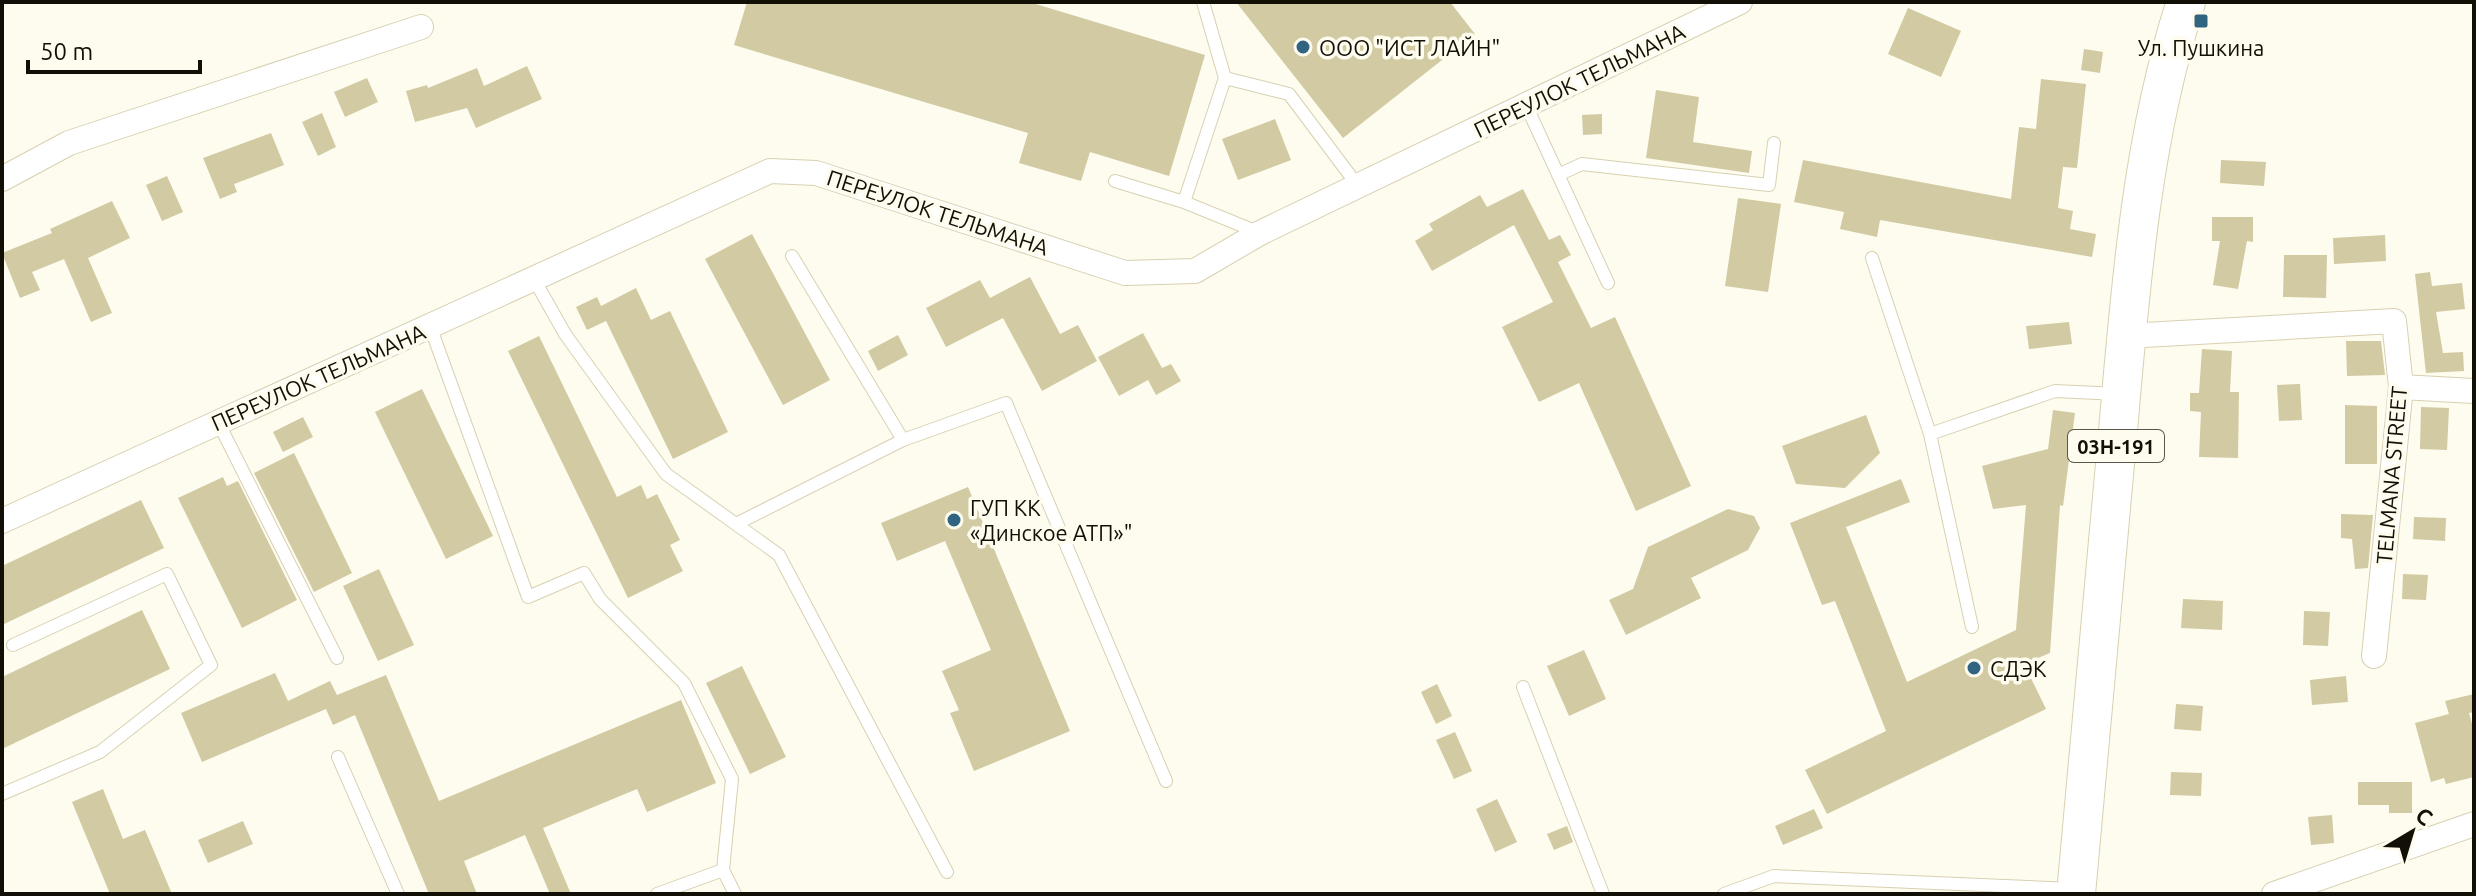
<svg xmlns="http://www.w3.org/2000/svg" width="2476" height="896" font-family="Ubuntu,sans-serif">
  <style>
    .building { fill: #d1caa3 }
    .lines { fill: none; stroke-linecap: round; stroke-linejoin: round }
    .lane-casing { stroke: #d7d1b1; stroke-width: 14 }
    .street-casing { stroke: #d7d1b1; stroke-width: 26 }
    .primary-casing { stroke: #d7d1b1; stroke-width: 40 }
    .lane { stroke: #fff; stroke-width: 12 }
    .street { stroke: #fff; stroke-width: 24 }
    .primary { stroke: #fff; stroke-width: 38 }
    .poi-dot { fill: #306480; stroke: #fefcef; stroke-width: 3 }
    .labels { text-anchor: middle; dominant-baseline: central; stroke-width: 7; stroke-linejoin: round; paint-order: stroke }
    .shield { fill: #fefcef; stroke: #59574c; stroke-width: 2 }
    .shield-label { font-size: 20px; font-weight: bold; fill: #121006 }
    .poi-label { font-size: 22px; fill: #121006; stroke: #fefcef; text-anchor: start }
    .street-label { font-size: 22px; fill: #121006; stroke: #fefcef }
  </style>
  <rect width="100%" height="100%" fill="#fefcef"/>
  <path class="building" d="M747,2H1029L1205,55L1169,176L1090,152L1081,181L1019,163L1028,133L734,45Z
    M1236,2H1450L1475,34L1343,138Z
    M1908,8L1961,31L1941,77L1888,54Z
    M2084,49L2103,52L2100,73L2081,70Z
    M527,66L542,99L476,128L467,108L415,122L406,91L427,85L428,88L477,68L484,86Z
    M367,78L378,102L345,117L334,92Z
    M2041,79L2086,84L2077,168L2063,167L2058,208L2073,211L2070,229L2096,234L2092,257L1880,220L1877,237L1840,229L1844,212L1794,202L1803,160L2011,199L2019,127L2036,129Z
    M1656,90L1699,97L1693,142L1752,151L1749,173L1646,158Z
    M322,113L336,147L318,156L302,122Z
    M1602,114V134L1583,135L1582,115Z
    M1275,119L1291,160L1238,180L1222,139Z
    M271,133L284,165L234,184L237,192L220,199L203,158Z
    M2221,160L2266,162L2264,186L2220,183Z
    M167,176L183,212L162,221L146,185Z
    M1523,189L1549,240L1560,235L1571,255L1558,262L1591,328L1615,317L1691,486L1636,511L1579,383L1539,402L1502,327L1553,302L1514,225L1432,271L1415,241L1433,230L1429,224L1480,195L1487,207Z
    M1738,198L1781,204L1768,292L1725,286Z
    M112,201L130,238L88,258L112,313L91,322L64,259L32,272L40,290L20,298L2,253L52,233L50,229Z
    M2212,217H2253V242L2247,241L2238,289L2213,285L2220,241H2212Z
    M752,234L830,380L783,405L705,259Z
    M2385,235L2386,261L2334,264L2333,238Z
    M2284,255H2327L2326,298L2283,297Z
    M2430,272L2432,286L2462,283L2465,309L2436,312L2443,353L2463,352L2464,371L2426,373L2415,274Z
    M1030,277L1060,334L1078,325L1097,361L1042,391L1003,318L946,347L926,308L980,280L990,298Z
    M636,288L651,320L670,311L728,432L673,459L606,321L587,330L576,307L597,297L601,306Z
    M2069,322L2072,344L2029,349L2026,326Z
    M1143,333L1162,368L1171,364L1181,381L1156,395L1148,380L1119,396L1098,357Z
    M898,335L908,355L878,371L868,351Z
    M539,336L617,497L641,485L647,499L657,494L680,540L670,545L683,571L628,598L508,351Z
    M2346,341H2381L2385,375L2347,376Z
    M2202,349L2232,351L2230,392H2239L2238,458L2199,457L2201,412L2190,411V393H2199Z
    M2300,384L2302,420L2279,421L2277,385Z
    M422,389L493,536L446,559L375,412Z
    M2345,405L2377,406V464H2345Z
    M2421,407L2449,408L2447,450L2420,449Z
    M2053,410L2075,413L2063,506L2060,505L2050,653L2024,664L2046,709L1827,814L1805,770L1886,731L1835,601L1822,605L1790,523L1901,479L1910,502L1846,527L1907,682L2016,630L2026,505L1993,509L1982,466L2048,449Z
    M1866,415L1880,453L1845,488L1796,484L1782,446Z
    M303,417L313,437L283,452L273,432Z
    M294,453L352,573L314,592L254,473Z
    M223,477L227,486L238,481L297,600L242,628L178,498Z
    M968,487L1070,731L974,771L950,713L959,710L942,671L991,650L945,541L897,561L881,523Z
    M141,500L164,548L2,625V566Z
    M1728,509L1754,516L1760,528L1748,550L1691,578L1701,598L1626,635L1609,600L1633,589L1648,547Z
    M2341,514L2373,515L2368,568L2355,569L2352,539L2341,538Z
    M2414,517L2446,518L2445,541L2413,539Z
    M379,569L414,645L378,661L343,586Z
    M2403,574L2428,575L2426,600L2402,599Z
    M2183,599L2223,601L2222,630L2181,628Z
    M142,610L170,669L2,749V677Z
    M2304,611L2330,612L2328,646L2303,645Z
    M1584,650L1606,699L1569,716L1547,666Z
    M742,666L786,757L750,774L706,683Z
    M275,673L288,701L330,681L337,695L386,675L439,801L681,700L716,783L647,812L637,789L543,828L571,894H550L525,835L464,861L477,894H429L355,715L333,725L326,709L202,762L181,713Z
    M2346,676L2348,702L2312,705L2310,680Z
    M1437,684L1452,716L1436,724L1421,692Z
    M2474,694V712L2469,713L2474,731V777L2446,784L2444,778L2431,782L2415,723L2449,714L2445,701Z
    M2176,704L2203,706L2201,731L2174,729Z
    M1455,732L1472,771L1454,779L1436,740Z
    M2171,772L2202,773L2201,796L2170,795Z
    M2358,782H2412V813H2389V805H2358Z
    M103,789L123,839L145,830L172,894H110L72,802Z
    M1497,799L1517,842L1495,852L1476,809Z
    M1814,809L1823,828L1783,845L1775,826Z
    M2332,815L2334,843L2311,845L2308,817Z
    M243,821L253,844L208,863L198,840Z
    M1567,826L1573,842L1554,850L1547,834Z"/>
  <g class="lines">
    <defs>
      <path id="lane" d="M1203,2L1225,78
        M1526,105L1608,283
        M1558,175L1582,164L1769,185L1774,143
        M1115,181L1184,202L1260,233
        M1184,202L1225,78L1289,94L1358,186
        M792,256L903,440
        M1872,258L1930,434L1972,627
        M534,279L565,334L666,474L779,555L947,872
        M430,326L528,597L584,573L600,599L684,683L732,779L723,870L735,894
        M218,422L337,658
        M1930,434L2055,391L2118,394
        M736,524L903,440L1006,403L1166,781
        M1523,687L1603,894
        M338,757L398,894
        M2,794L100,752L211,665L167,574L13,645
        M657,894L723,870
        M1724,894L1774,876L2073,889"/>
      <path id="street" d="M2,179L69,143L421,27
        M2126,336L2394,321L2401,387L2374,656
        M2401,387L2474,391
        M2,521L770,171L816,173L1125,273L1195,271L1260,233L1740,2
        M2274,894L2474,824"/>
      <path id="primary" d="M2076,894C2090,740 2104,585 2118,431C2130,290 2142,136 2186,2"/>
    </defs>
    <use href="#lane" class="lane-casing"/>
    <use href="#street" class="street-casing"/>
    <use href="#primary" class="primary-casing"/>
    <use href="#lane" class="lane"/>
    <use href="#street" class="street"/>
    <use href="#primary" class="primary"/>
  </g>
  <g class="poi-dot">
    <rect x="2193" y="13" width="16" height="16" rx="4"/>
    <circle cx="1303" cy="47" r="8"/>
    <circle cx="954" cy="520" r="8"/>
    <circle cx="1974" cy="668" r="8"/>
  </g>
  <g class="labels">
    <rect class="shield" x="2068" y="430" width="96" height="32" rx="6"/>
    <g class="shield-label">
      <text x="2116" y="446">03Н-191</text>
    </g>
    <g class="poi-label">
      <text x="1319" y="47">ООО "ИСТ ЛАЙН"</text>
      <text x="2201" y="47" text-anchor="middle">Ул. Пушкина</text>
      <text x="970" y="507">ГУП КК<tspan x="970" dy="25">«Динское АТП»"</tspan></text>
      <text x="1990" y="668">СДЭК</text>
    </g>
    <g class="street-label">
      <text transform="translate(1579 80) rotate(-26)">ПЕРЕУЛОК ТЕЛЬМАНА</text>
      <text transform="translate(938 212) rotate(18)">ПЕРЕУЛОК ТЕЛЬМАНА</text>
      <text transform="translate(318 377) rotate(-24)">ПЕРЕУЛОК ТЕЛЬМАНА</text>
      <text transform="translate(2391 475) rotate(-85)">TELMANA STREET</text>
    </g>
  </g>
  <rect width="2476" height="896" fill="none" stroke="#121006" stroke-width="8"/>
  <g transform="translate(2412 832) rotate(38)" stroke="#fefcef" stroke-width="6" paint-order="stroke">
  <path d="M0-6L14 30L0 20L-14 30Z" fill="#121006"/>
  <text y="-12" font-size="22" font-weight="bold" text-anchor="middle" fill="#121006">С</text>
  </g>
  <path d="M28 60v12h172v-12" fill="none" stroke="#121006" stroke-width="4"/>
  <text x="40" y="60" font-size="24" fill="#121006" stroke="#fefcef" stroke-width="6" paint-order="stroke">50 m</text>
</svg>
